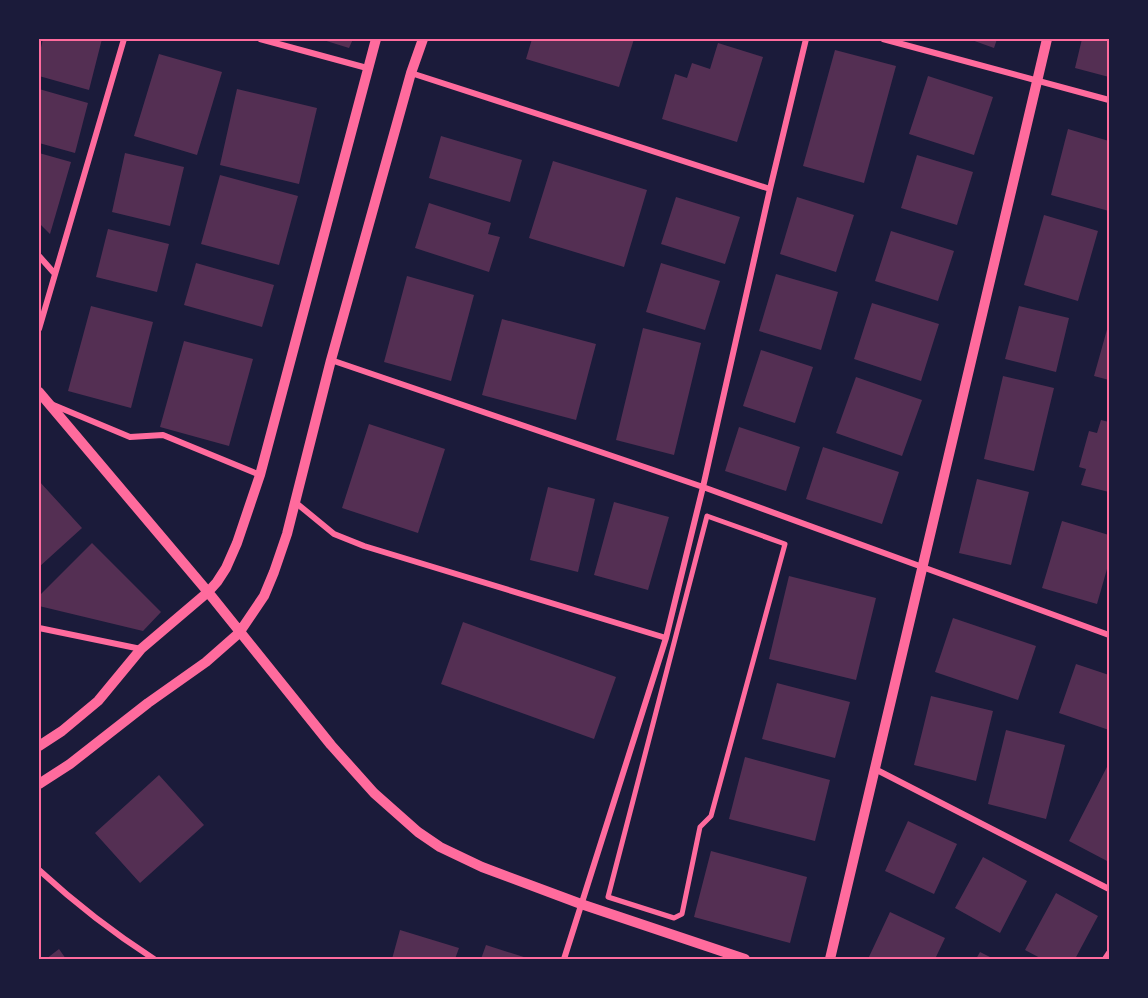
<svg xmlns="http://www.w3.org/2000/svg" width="1148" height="998" font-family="'DM Sans',sans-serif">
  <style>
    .building { fill: #542f53 }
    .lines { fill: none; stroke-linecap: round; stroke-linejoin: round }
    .pedestrian { stroke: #ff6b9d; stroke-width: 5 }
    .minor { stroke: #ff6b9d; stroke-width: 6 }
    .tertiary { stroke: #ff6b9d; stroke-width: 10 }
    .neatline { fill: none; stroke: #ff6b9d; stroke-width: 2 }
  </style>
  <rect width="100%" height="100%" fill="#1b1b3a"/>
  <path class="building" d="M43,39H102L89,90L39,76V56Z
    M320,39H353L349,48Z
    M532,39H634L619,87L526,59Z
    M969,39H997L994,48Z
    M1082,39H1109V77L1075,68Z
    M718,43L763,57L737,142L662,119L675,74L687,78L692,63L710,69Z
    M835,50L896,66L864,183L803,166Z
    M159,54L222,72L197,155L134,136Z
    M928,76L993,97L974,155L909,134Z
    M39,89L88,103L75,153L39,143Z
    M237,89L317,108L299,184L220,165Z
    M1068,129L1109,141V211L1051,195Z
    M441,136L522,160L510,202L429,178Z
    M39,153L71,162L50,234L39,223Z
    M125,153L184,167L170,226L112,212Z
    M917,155L973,172L957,225L901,208Z
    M553,161L647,190L624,267L529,238Z
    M220,175L298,196L279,265L201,244Z
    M676,197L740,217L725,264L661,244Z
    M797,197L854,215L836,272L780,254Z
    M429,203L491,223L488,234L500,237L489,272L415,248Z
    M1044,215L1098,231L1078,301L1024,285Z
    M108,229L169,244L157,292L96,277Z
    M891,231L954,251L938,301L875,281Z
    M196,263L274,285L262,327L184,305Z
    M661,263L720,281L705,330L646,312Z
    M776,274L838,292L821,350L759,331Z
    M407,276L474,295L451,381L384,362Z
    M872,303L939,324L921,381L854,359Z
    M91,306L153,322L131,408L68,391Z
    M1019,306L1069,318L1056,372L1005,359Z
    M502,319L596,344L576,420L482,395Z
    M1108,326H1109V380L1094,376Z
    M643,328L701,343L674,455L616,440Z
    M184,341L253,359L229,446L160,427Z
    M761,350L813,367L795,423L743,406Z
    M1003,376L1054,388L1034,471L984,459Z
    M856,377L922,400L902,456L836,433Z
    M1101,420L1109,422V492L1081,485L1086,469L1079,467L1089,431L1097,433Z
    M369,424L445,449L418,533L342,508Z
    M739,427L800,447L786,491L725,471Z
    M823,447L899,472L882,524L806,499Z
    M977,479L1029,492L1011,565L959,553Z
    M39,481L82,528L39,567Z
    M548,487L595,499L578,572L530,560Z
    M614,502L669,517L648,590L594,575Z
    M1062,521L1109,535V562L1097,604L1042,588Z
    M92,543L161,612L143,631L39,606V596Z
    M789,576L876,598L856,680L769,659Z
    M953,618L1036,646L1018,700L935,672Z
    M463,622L616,677L594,739L441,684Z
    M1076,664L1109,675V730L1059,713Z
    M777,683L850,702L835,758L762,739Z
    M931,696L993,711L976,781L914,765Z
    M1006,730L1065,745L1046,819L988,804Z
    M745,757L830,780L815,841L729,819Z
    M1109,763V862L1069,841Z
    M159,775L204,825L140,883L95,833Z
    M908,821L957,844L934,894L885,871Z
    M711,851L807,877L790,943L694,917Z
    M983,857L1027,881L1000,933L955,908Z
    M1056,893L1098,916L1075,959H1042L1025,950Z
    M890,912L945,938L935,959H868Z
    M400,930L459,948L455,959H392Z
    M486,945L530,959H481Z
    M59,949L66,959H46Z
    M980,952L994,959H976Z"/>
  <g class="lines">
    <path class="pedestrian" d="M707,516L785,544L711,816L700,827L682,914L674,918L608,897Z"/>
    <path class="minor" d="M260,39L367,68
      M883,39L1109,100
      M411,73L770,189
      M39,256L55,274
      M39,329L124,39
      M331,360L703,487L1109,635
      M51,404L130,437L163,435L260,475
      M295,502L334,534L364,546L666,638
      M39,628L141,649
      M875,769L1109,889
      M39,870C75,903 112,932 154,959
      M564,959L666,638L703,487L770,189L806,39
      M1105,959L1109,953"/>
    <path class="tertiary" d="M39,392L208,592L331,745L374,793L418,832L440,847L482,867L581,904L745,959
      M39,746L62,731L98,701L141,649L208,592L217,582L226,568L237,543L260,475L376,39
      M39,784L70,764L148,703L206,662L239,633L264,596L274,572L287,534L331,360L411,73L423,39
      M830,959L1047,39"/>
  </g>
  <rect width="1148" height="998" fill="none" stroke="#1b1b3a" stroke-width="81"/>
  <rect x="40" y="40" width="1068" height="918" class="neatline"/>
</svg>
